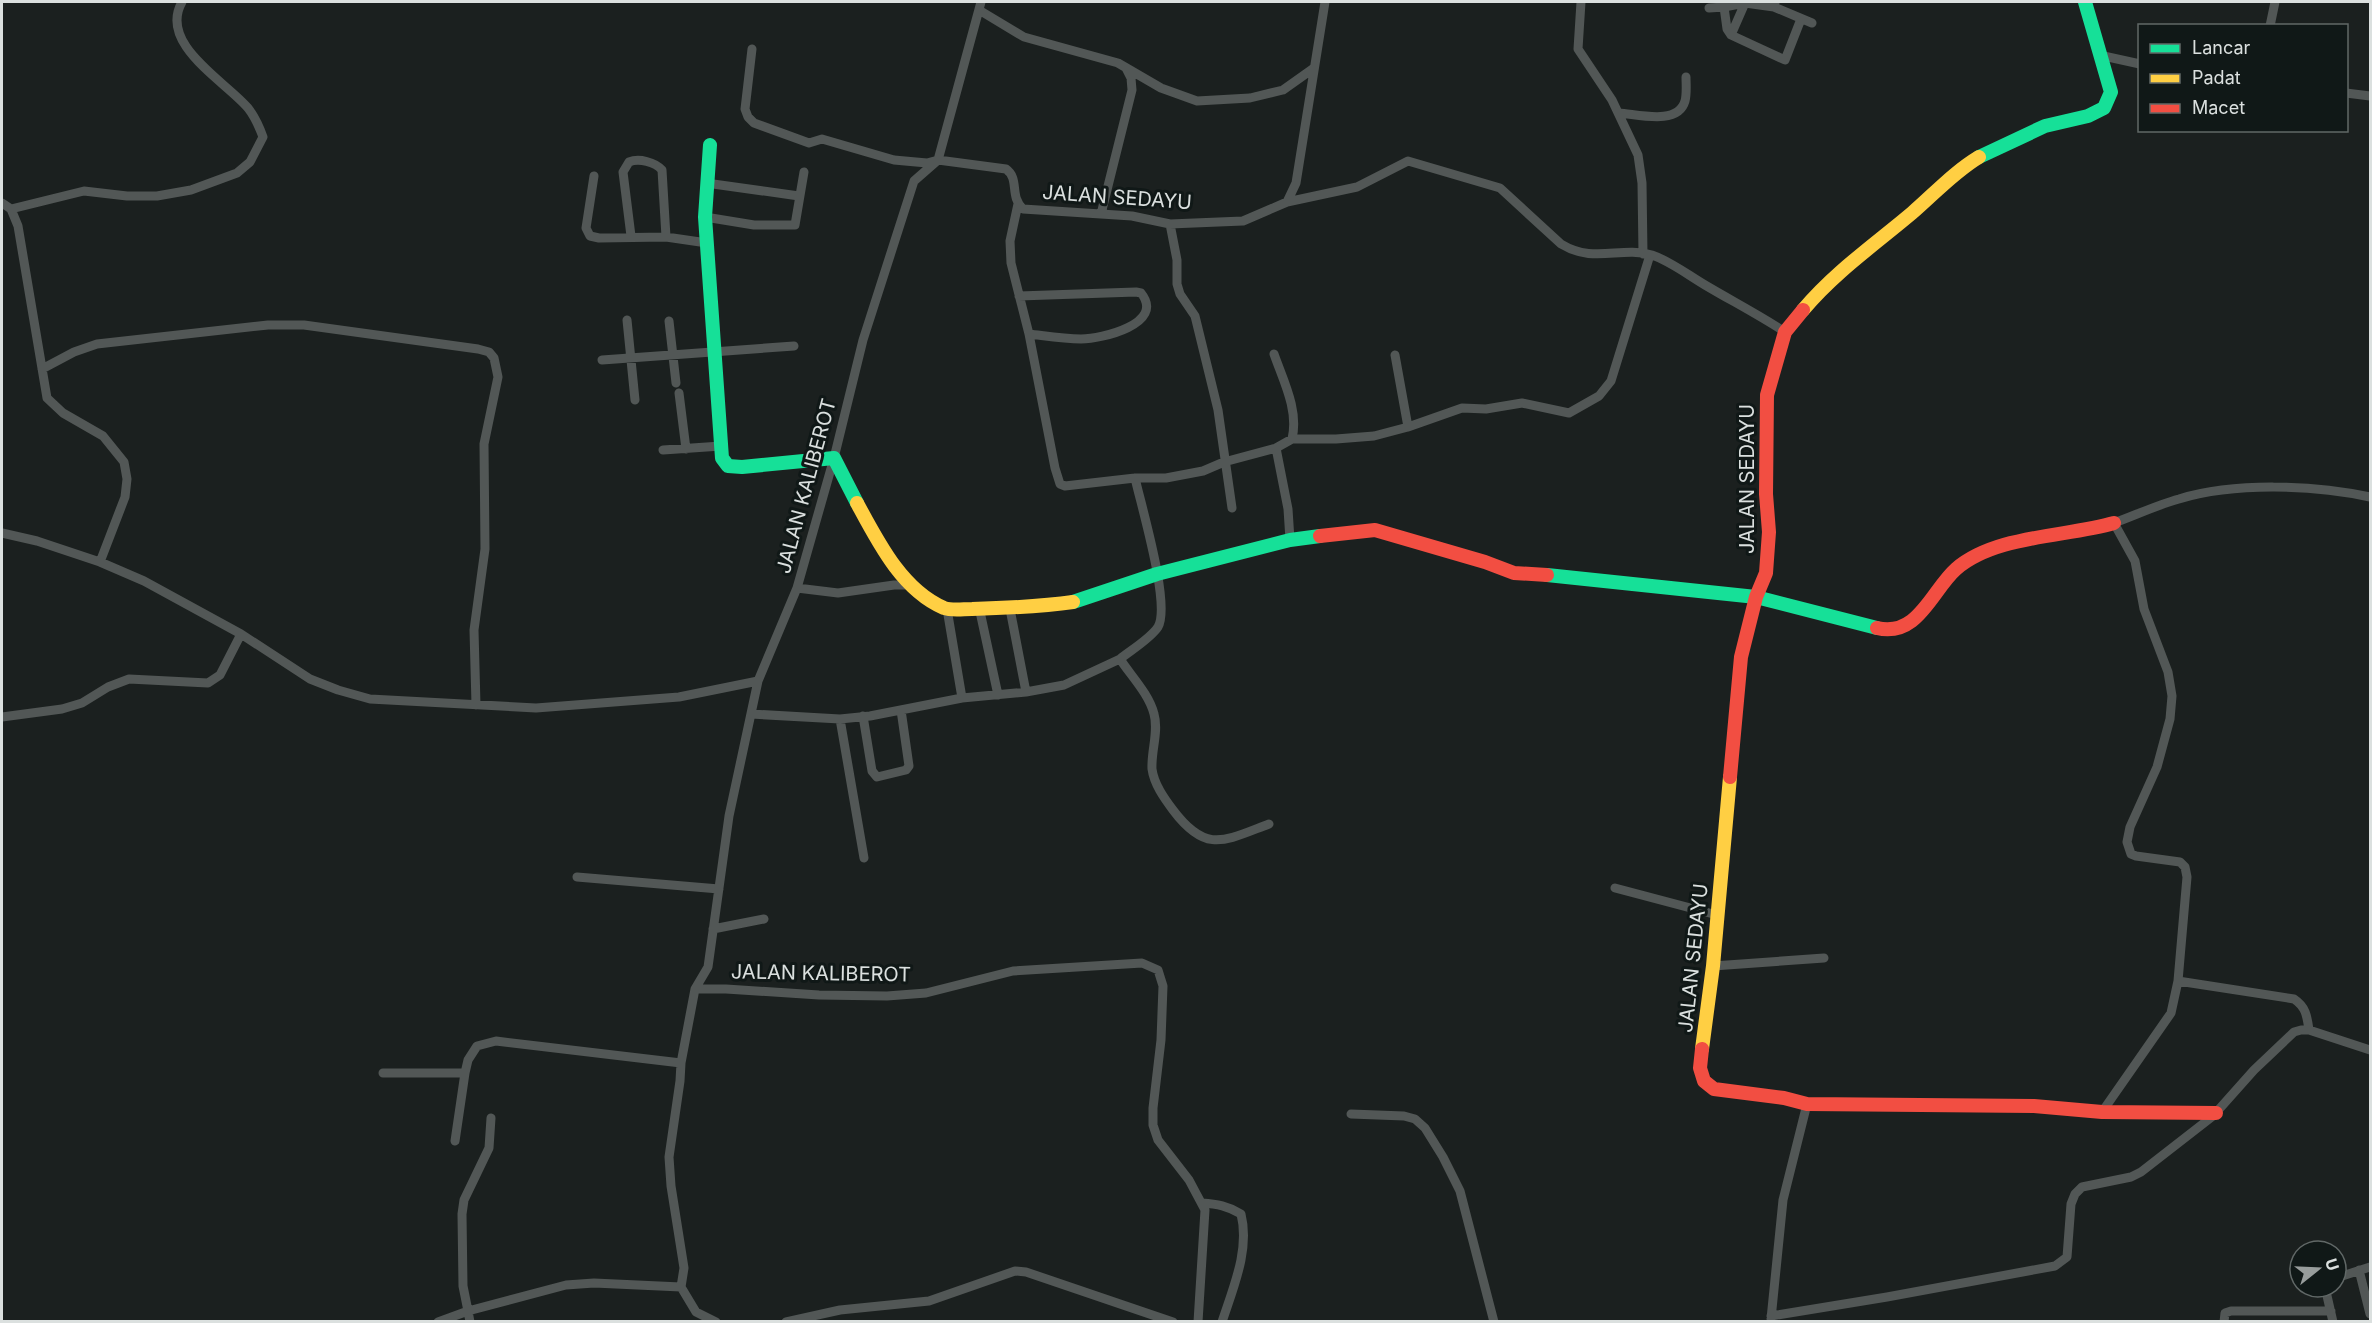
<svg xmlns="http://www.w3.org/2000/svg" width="2372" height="1323" font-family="Inter,sans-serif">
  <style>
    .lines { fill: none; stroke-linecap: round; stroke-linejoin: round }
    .street { stroke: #525756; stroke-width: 9 }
    .fast { stroke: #16e098; stroke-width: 14 }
    .slow { stroke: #ffcf43; stroke-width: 14 }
    .jam { stroke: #f24e42; stroke-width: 14 }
    .labels { text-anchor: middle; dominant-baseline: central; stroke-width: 6; stroke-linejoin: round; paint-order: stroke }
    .street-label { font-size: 20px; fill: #dbe0df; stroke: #101817 }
  </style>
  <rect width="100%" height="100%" fill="#1b201f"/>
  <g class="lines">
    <path class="street" d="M1581,2L1578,49L1612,100L1638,155L1642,183L1643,254
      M1775,4L1774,7L1812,23
      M1724,7L1745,3L1774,7
      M1709,8L1724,7L1727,29L1731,35L1785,60L1801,19
      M979,10L1024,37L1118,63L1161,88L1197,101L1250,98L1283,90L1314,68
      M2270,26L2275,2
      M1731,35L1745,3
      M752,49L745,109L748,117L754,123L809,143L822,139L894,160L927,163L938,160L1006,169C1020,179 1009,196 1023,209L1132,216L1170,224L1243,221L1287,202L1357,187L1408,161L1500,188L1561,244C1594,264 1620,246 1652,255C1670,261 1688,275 1705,285C1732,301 1759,315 1785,332
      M2099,55L2140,64
      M2346,93L2370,96
      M1619,113C1637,114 1678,126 1685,101C1687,94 1686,84 1686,77
      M594,176L586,228L590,236L599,238L666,237L707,243
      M706,183L799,196
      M1287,202L1296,183L1325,2
      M2,203L11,209L18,226L47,398L63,413L103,436L124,462L127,479L125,497L100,562
      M1018,204L1010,241L1011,263L1029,334L1055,468L1060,484L1065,486L1135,478H1166L1203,471L1224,462L1276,448L1288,509L1290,540
      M11,209L84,191L127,196H157L191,190L237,173L250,162L263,137C259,126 255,117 248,108C225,81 158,44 182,2
      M1101,214L1132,90L1131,78L1126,68
      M705,217L754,225H795L804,172
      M1170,224L1177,260V284L1180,294L1195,316L1218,410L1232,508
      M631,236L623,172L629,162C639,158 655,162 662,170L666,237
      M1019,296L1136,292L1141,293C1166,324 1101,339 1081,339C1063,339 1046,336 1029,334
      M627,320L635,400
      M669,321L676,383
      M1274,354C1283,380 1299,410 1292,439
      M1395,355L1408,427
      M602,360L794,346
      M42,369L74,352L97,344L268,325H304L478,349L489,352L494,358L498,377L484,444L485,549L474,630L476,705
      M679,393L686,449
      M1276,448L1292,439H1336L1374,436L1408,427L1462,408L1486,409L1522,403L1569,413L1599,396L1611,381L1650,255
      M663,450L721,446
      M2,533L37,541L100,562L144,581L241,634L310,679L338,690L370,699L536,708L679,697L758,681
      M797,588L838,593L894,585H913
      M979,607L998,695
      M947,609L962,698
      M1010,609L1026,692
      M1120,659C1131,650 1150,639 1158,627C1171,605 1141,505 1135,478
      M751,714L840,719L870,716L962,698L1026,692L1064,685L1120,659C1131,676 1149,694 1154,714C1159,731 1151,751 1152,769C1154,784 1164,798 1173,810C1206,854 1224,841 1269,824
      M863,716L872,771L877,777L906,770L909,766L901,710
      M2,717L62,709L82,703L108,687L129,679L208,683L220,675L241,634
      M840,719L864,858
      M577,877L719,889
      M1615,888L1717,915
      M713,929L764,919
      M1713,966L1824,958
      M2178,981L2294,999C2306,1007 2307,1016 2309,1030
      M695,989H726L819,995L887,996L926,993L1013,971L1142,963L1158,970L1163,986L1161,1040L1153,1108V1125L1158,1140L1189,1180L1205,1210L1198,1322
      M383,1073H465L468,1060L477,1046L496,1041L681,1063
      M2102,1112L2171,1013L2178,981L2187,877L2185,867L2180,862L2136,856L2131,854L2127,842L2130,827L2157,767L2170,719L2172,696L2168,672L2144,609L2135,561L2114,523C2136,515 2157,505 2179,499C2235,482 2313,485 2370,497
      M1351,1114L1404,1116L1415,1119L1425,1128L1443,1157L1460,1191L1494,1322
      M455,1141L465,1073
      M1202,1203C1217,1204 1228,1206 1241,1214C1250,1250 1233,1288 1222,1322
      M2359,1270L2370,1314
      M2336,1278L2370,1267
      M2325,1287L2333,1322
      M1771,1316L1887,1297L2055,1266L2067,1257L2071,1204L2075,1194L2082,1187L2131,1177L2141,1172L2213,1116L2254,1070L2294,1032L2301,1030H2309L2370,1050
      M1771,1319L1783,1200L1807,1104
      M438,1322L468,1311L463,1286L462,1214L464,1200L489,1148L491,1118
      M470,1322L468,1311L566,1285L594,1283L681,1287
      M716,1322L696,1312L681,1287L684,1268L671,1186L669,1157L680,1081L681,1063L695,989L708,967L729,816L758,681L797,588L834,458L863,340L914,181L938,160L981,2
      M786,1322L840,1310L929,1301L1015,1271L1026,1272L1173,1322
      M2224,1322L2225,1313L2231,1311H2331"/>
    <path class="fast" d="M710,145L705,217L722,458L728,466L742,467L834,458L857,503
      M1979,157L2045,126L2088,116L2104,108L2111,92L2085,2
      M1547,575L1756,597L1877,628
      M1073,602L1157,574L1290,540L1320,536"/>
    <path class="slow" d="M1803,310C1835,272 1874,245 1912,213C1934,194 1954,172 1979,157
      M857,503C878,542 902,590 944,608C952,611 963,609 972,609C1006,608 1039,607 1073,602
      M1702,1049L1713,966L1730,777"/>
    <path class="jam" d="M1320,536L1375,530L1485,562L1514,573L1547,575
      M1877,628C1918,638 1932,590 1956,569C1995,535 2066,537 2114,523
      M1730,777L1741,657L1756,597L1766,573L1769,532L1766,494L1767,395L1785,332L1803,310
      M1702,1049L1700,1068L1704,1081L1714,1089L1784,1098L1807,1104L2034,1106L2102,1112L2216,1113"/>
  </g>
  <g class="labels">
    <g class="street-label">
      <text transform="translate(1117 197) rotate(4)">JALAN SEDAYU</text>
      <text transform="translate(1747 479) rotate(-90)">JALAN SEDAYU</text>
      <text transform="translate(806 486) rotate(-75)">JALAN KALIBEROT</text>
      <text transform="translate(1693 958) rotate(-84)">JALAN SEDAYU</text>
      <text transform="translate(821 973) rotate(1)">JALAN KALIBEROT</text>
    </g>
  </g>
  <rect width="2372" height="1323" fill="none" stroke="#dbe0df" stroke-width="6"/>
  <rect x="2138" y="24" width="210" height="108" fill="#101817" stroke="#616867" stroke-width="1.5"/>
  <rect x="2150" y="44" width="30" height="9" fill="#16e098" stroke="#616867" stroke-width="1.5"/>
  <text x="2192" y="54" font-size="18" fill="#dbe0df">Lancar</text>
  <rect x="2150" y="74" width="30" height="9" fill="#ffcf43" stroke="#616867" stroke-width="1.5"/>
  <text x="2192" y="84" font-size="18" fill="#dbe0df">Padat</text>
  <rect x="2150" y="104" width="30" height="9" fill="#f24e42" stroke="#616867" stroke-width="1.5"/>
  <text x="2192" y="114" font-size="18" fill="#dbe0df">Macet</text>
  <g transform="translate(2318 1269) rotate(72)"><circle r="28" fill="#101817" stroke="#616867" stroke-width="1.5"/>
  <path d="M0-4.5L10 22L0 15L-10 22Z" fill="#989d9c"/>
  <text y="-9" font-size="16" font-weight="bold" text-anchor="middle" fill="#dbe0df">U</text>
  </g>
</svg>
